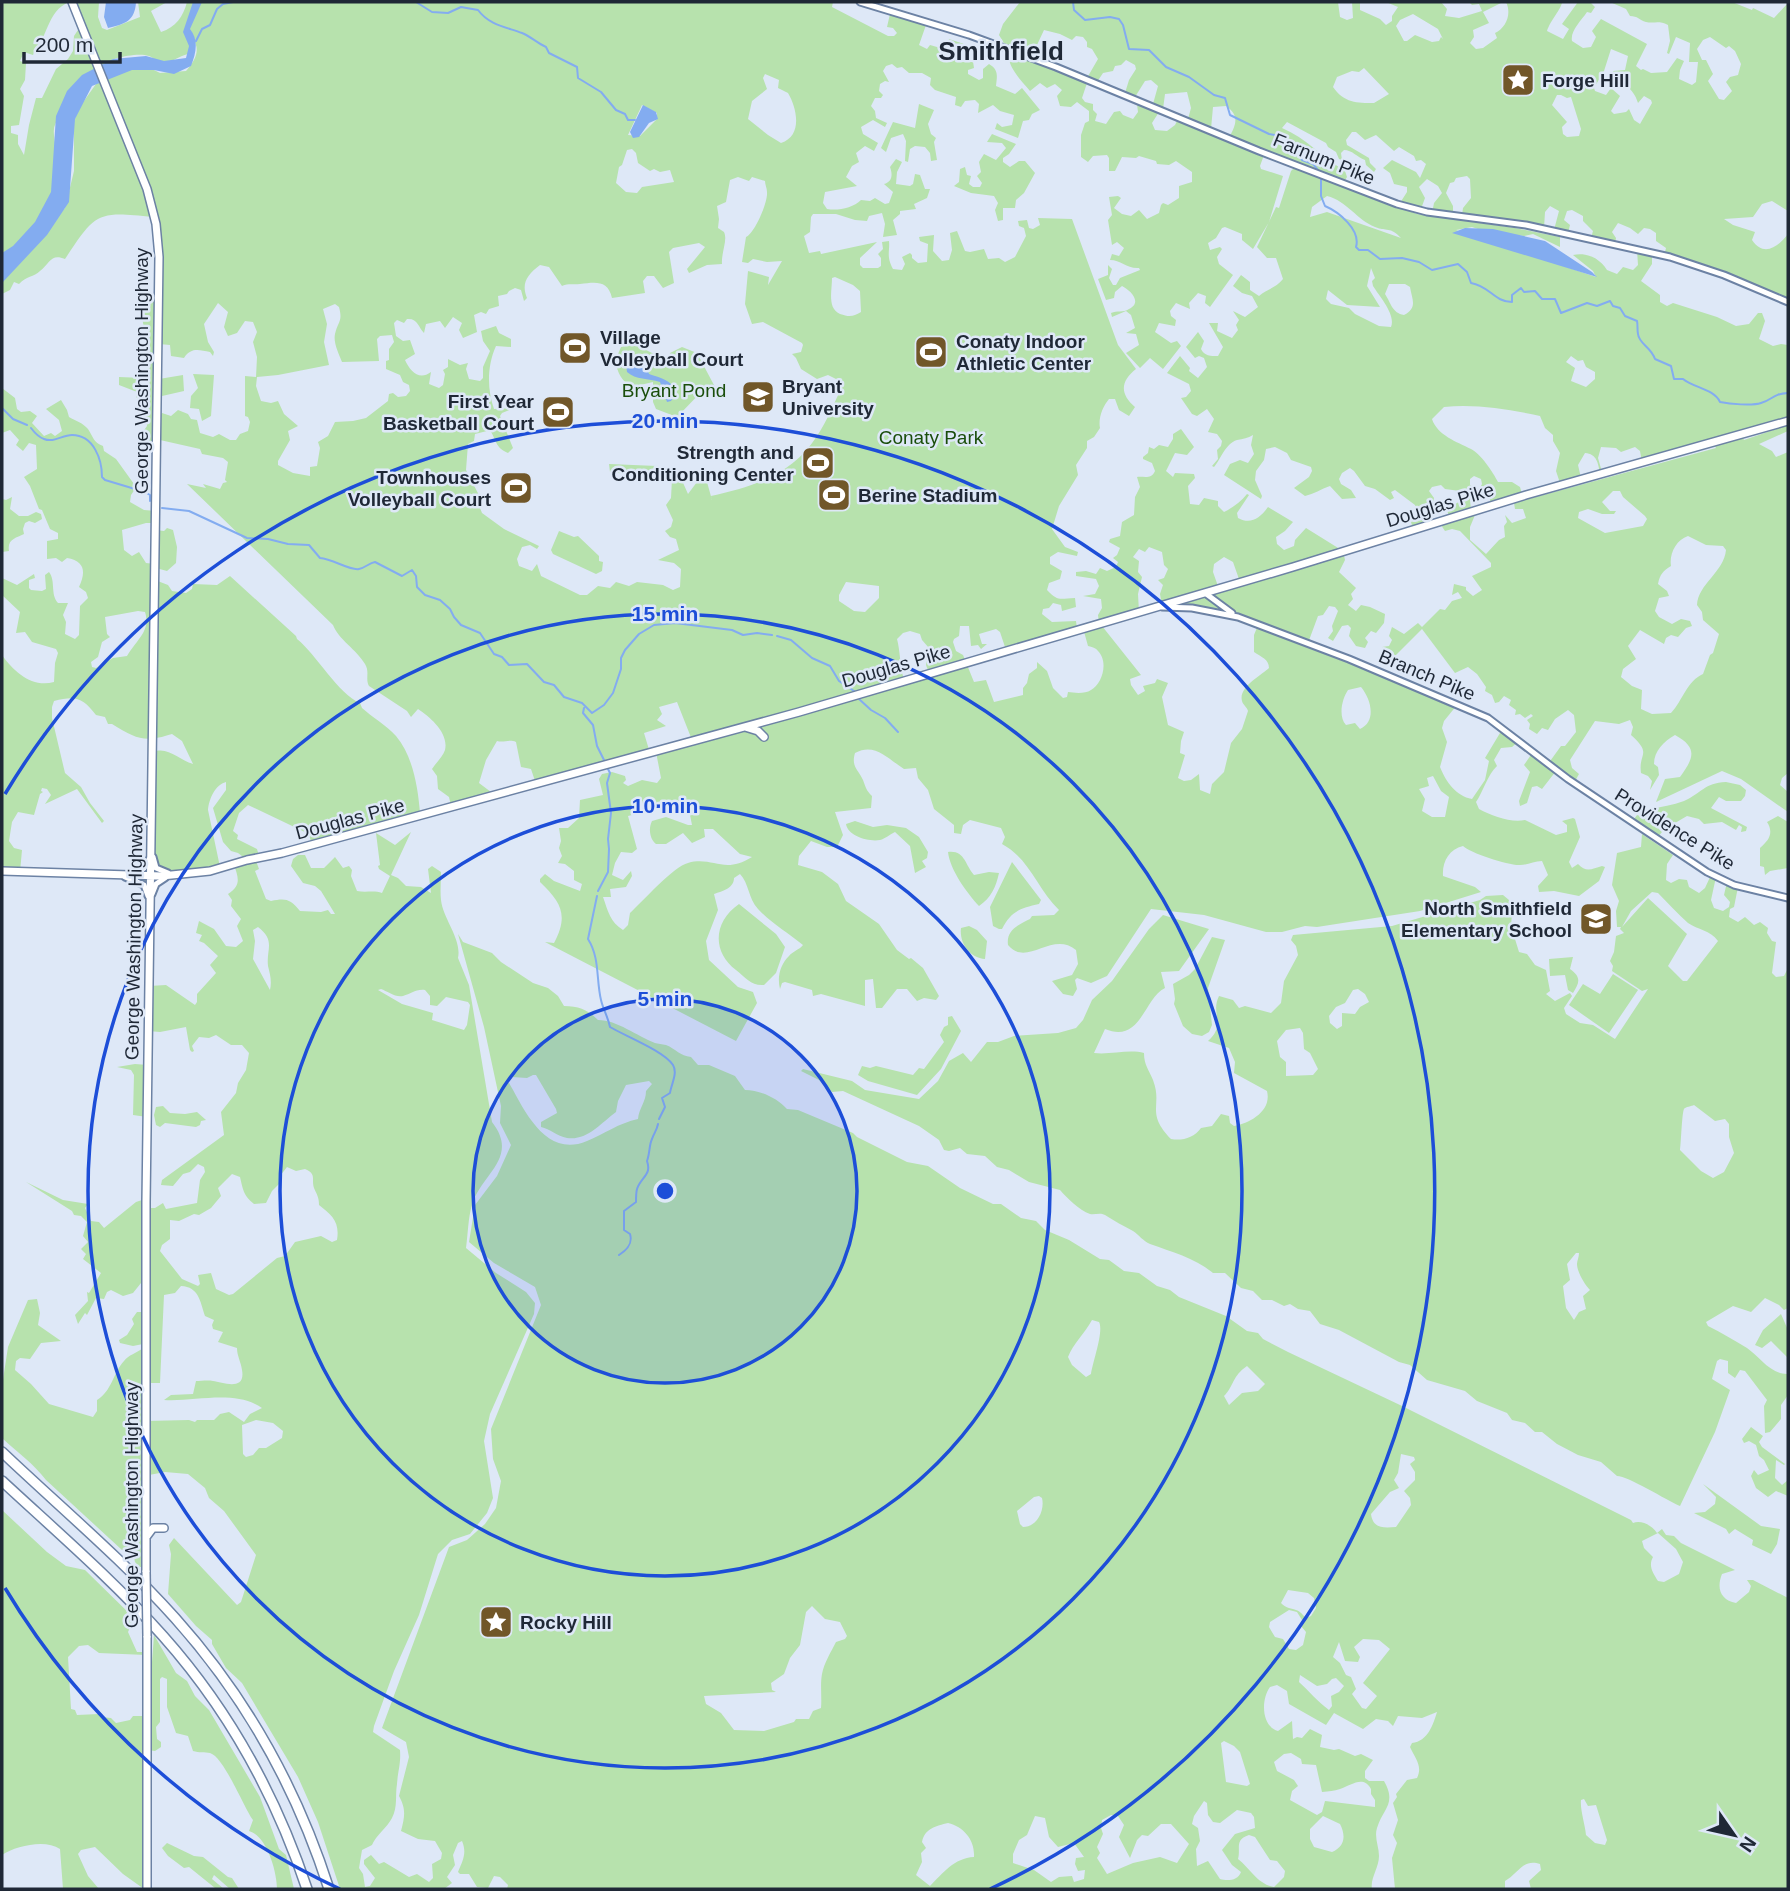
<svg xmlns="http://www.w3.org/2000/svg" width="1790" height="1891" font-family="Arial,sans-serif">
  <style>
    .green { fill: #b7e2ad; fill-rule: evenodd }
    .water { fill: #83acf0 }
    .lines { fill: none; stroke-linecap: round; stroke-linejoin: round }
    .stream { stroke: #83acf0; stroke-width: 2 }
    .secondary-casing { stroke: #6c82a4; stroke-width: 9 }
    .primary-casing { stroke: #6c82a4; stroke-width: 10 }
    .highway-casing { stroke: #6c82a4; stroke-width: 12 }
    .secondary { stroke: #fff; stroke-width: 5 }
    .primary { stroke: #fff; stroke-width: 7 }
    .highway { stroke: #fff; stroke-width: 9 }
    .primary-bridge-casing { stroke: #6c82a4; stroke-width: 10; stroke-linecap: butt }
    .primary-bridge { stroke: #fff; stroke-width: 7 }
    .ring { fill: none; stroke: #1d4ed8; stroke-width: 3.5 }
    .labels { text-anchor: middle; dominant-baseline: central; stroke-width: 5; stroke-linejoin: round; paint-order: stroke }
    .poi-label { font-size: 19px; font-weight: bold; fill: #1f2836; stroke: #dee8f7; text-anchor: start }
    .street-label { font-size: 19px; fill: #1f2836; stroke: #dee8f7 }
    .park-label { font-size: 19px; fill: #1a4e0b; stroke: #dee8f7 }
    .district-label { font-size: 26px; font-weight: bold; fill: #1f2836; stroke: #dee8f7 }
    .centre { fill: #1d4ed8; stroke: #dee8f7; stroke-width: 3.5 }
    .ring-label { font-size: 21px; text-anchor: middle; font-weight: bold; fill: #1d4ed8; stroke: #dee8f7; stroke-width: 5; stroke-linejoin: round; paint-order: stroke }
  </style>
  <rect width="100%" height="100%" fill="#dee8f7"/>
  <path class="green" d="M2,2H69C47,11 47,39 33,55L24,52L20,61L26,63L25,80L20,89L24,96L19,125L11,126V133L18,135V144L24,155L29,125L36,98H42L56,69L68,59L73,51L74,36L80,27L71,2H99L98,17L102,28L107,30L140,17L138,2H167L151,11L161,32C176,27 183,17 187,2H833L832,7L888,36H894L897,33L893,28L887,27L890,14L926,25L919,45L927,49L930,45L944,49L947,48L949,39L964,44L963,49L972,55L974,68L968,70V74L979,80L983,78V69L989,64C999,70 997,76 996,86L1015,94L1022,88L1040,110L1032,114L1029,120L1023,121L1018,138L995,129L997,123L1002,127L1012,125L1014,115L1000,111L993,105L978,113L979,104L975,100L965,101L961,107L955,105L956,97L935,90L930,85L931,78L922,73H909L902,67L897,68L892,64L886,66L883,71L889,82L885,81L880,84L879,91L883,95L881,98H875L871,106L875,111L876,118L887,123L885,127L873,120L861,127L863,134L878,143L874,151L865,146L856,153L859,162L852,166L846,177L857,186L825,192L823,203L827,209C838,211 853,208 861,200L870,201L875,198L885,204L889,203L893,192L884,184C892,182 893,175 890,167L896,159L902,162L897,172L896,184L910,186L913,184L915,174L920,175L925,189H930L927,198L914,204L916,209L900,211V214L893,220L897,235L883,237L885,224L882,213L869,216L867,221L855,220L836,214H813L811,217L810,232L804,236L809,253L820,251L821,254L877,242L860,258V265L863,268H878L881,266V258L878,254L883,249L882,242L889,241C890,252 886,256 893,269L902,270L905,264L902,257L910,253L912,255V258L918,263L927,262L928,244L920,241L919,237L934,235L933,251L942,261L949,260L952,250L950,233L957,231L965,251L970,252L984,249L988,259L999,258L1005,262L1015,257L1026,236L1024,228L1019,226L1018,221L1027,220L1029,228L1033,229L1040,225L1038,218L1072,219L1118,345L1136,369C1121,381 1119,393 1135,407L1129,416L1119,410L1115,399H1109C1103,406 1098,418 1100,428L1094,437L1087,441V448L1076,465L1078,475L1059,506L1052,529L1065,547L1078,552L1077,556L1058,552L1050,557V564L1062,571L1060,579L1049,583L1047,590C1058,601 1058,599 1075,598L1076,607L1062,611L1061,605L1053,603L1049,608L1043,609L1042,614L1052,622L1076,621L1077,629L1006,650L1000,632L996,629L979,634L982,644H987L981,649L978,645L971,646L969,626H960L959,636L954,639L953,642L956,651L963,655L974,682L986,680L994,702L1023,695V688L1027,683L1029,674L1037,668V662L1047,671L1053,688L1063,698L1067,697L1068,692C1075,693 1085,694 1091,690C1102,684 1109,662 1098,651C1096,648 1092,647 1088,646L1083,628L1099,623L1098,615L1102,608L1101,599L1083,596L1095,594L1099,586L1096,579L1076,576V572L1086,571L1096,574L1100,568L1107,571L1116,567L1118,562L1113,558L1117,555L1120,548L1109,542L1110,539L1120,536L1122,522L1134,515L1135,497L1140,487L1137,477C1144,476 1151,480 1155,471L1152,463L1143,459V457L1148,453L1149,447L1154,449L1159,445L1168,447L1173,439V434L1181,429L1194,447L1187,455L1175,453L1166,471L1173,477L1175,473L1194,474L1195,478L1188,486L1190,504L1199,505L1204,498L1218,501V506L1224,512C1232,508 1241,502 1247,494L1249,495L1237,513L1238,518C1251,525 1260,518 1268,507L1293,522L1285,531L1276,537L1277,544L1284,550L1294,546L1295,540L1306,528L1343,551L1345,560L1339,572L1356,588L1351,594L1353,599L1348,605L1356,611L1361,605L1370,607L1385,614L1384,623L1376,633L1371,631L1365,638L1368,642L1365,648L1356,646L1349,636L1351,628L1348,625L1342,626L1333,641L1328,638L1333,631L1332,626L1338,611L1335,607L1329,606L1323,615L1318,616L1308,643L1457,705L1444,721L1442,728L1447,742L1440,767C1446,782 1456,796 1472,799L1485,780L1489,761L1485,758L1503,728L1519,741L1512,747L1501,748L1494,760L1497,766C1488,774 1483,792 1476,802L1479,809C1492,816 1511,823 1525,820L1556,835L1567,832V825L1562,821L1573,818L1575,819L1580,837L1569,862L1572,868L1578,864C1586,873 1592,869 1602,866L1605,867L1599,881L1579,896L1554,891L1539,892L1538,886L1548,875L1542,861C1534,861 1528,865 1520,865C1510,866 1470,853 1463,846C1449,849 1442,862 1443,876L1475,887L1481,892L1420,911L1317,927L1305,926L1282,932H1266L1204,915L1151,909L1107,976L1091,983L1077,978L1075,980L1077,989L1073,996L1063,994L1052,981L1072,975L1078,964L1076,950C1052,930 1027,968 1008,945C1006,930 1018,925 1030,919L1032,916L1054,915L1059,910C1037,889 1030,859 1002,844L1005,837L1001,828L970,820L963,825L961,834L954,833V825L934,809L928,790L918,778L916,768L904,769C888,759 875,742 855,753C851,767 858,769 863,780C866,788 866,790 872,796L871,808L835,812L843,835L837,847H827L811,841L799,856L798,865L822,872L838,884L846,901L879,924L897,950L909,959L911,958L923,968L939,996L936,1000L924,998L917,1001L907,989H897L882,1008H876L873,979L865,980V1006L821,994L813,996L812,990L785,982L782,983L780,989C777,977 780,965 789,956C793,951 799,950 803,945C788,933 770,922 758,909C748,898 749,883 740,874L734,878C734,888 723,891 714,894L718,910L706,941L709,960L738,987L753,992L757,1003L736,1041L545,942L554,943C569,915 561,902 540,882V879L545,874L554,881L580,891L582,884L574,880V871L565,864L558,863L562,856L559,848L561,841L559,828H568L579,818L580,800L603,795L599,779L602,774L612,772L625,776L626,780L623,783L628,786L642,780L657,783L661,778L656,752L692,740L677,702L659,707L662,714L657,720L666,726L644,733L650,753L536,784L531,769L521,767L516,742C509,739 504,743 497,741L486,760L479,783L491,792V796L451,806L449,797L438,789L437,776L432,769C436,763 443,756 445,750C449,733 430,717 418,709L411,717L407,711L369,686C365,679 370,672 365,664C357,650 338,639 333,625L187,484L206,488L203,484L220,489L223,483L227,482L225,480L228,462L223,458L202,454L200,449L160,440L157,445L149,444L140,436L147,426L144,403L136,397L137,392L119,385V377L143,378V347L147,335C141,324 143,311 138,297H158L153,217C97,211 96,212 65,259C51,253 50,263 40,271C34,277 26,276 19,284L14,282L10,290L2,294V281L65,208L74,171V121L79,108L96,84L111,73L146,66L160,73L186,71C195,61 201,50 193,39L188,54C179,56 171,63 163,63C157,62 154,58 149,56C140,53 126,56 117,58C100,62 57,112 54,129C53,136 56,143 55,150C54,164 55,180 51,193C44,218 23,242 2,255ZM765,74L779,80L778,88L788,93C797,108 803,136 781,143L768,135L748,119L752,101L767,89L763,78ZM642,105L657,113V119L640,136L628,135ZM632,149L636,153L638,163L650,171L654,169L660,172L670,170L674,182L642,187L637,193L626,192L616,183L619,167L622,165L627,150ZM738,177L749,181L752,177L765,181C765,185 767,188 767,192C768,203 754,234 746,237L742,262L748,263L753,259L767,262L782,261L768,285L769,277L748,271L745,304L752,324L763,322L802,343L803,345L801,352L792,354L796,358L801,369L817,379L828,375L844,383C835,400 828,420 817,436C793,474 753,487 711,496L712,500L707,482L700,478L688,494L680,476L672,479L671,498L666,505L673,520L671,527L665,531L670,537L676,539L679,550L658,560L674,563L681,569L680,587L673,590L663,585L637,582L629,586L616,582L610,588L598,586L587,595H580L541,576L537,564L532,571L519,566L517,559L522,547L530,545L537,549L539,546L504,529L482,513L480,508L482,501L466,470L468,444L474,441L475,434L487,431L491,432C497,442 496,448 508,453L513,448L500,416L502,413L514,408L494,409C487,389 487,366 496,346L511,347V339L499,333L496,326L481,331L483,341L490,351L483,367V378L480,381L469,379L466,369L468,363L460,365L448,359V367L443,370L445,374L443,385L439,388L429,384L431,372C419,381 410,371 405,360L415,354L410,340L403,341L396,336L394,323L397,320L404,323L407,319C418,318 418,327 424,333L426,324L440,321L445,328L453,317L462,323L459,330L463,338L477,332L474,315L481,312L486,314L489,309L499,306L498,296L507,294L509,291L515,288L521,290L524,301L527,298C521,283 527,275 540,265L549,267L562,286C569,283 573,285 580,284C596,282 608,280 612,298L645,293L643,281L647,276H654L663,288L674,283L669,252L673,248L699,243L705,247L687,269L689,273L707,265L722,264C721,253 728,240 724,232L718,228L719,219L717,206L726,202L730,180ZM835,277L853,285L860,291L861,312C853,317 849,317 840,314C827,308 832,291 832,278ZM218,303L228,312L224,327L228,336L237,333L245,321L253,322L257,332L253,342L257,357L256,377L245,376V416L248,417L250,422L248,431L240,434L236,440H230L219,434L213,437L200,433L197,420L191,419L188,414L178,410L171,416L162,413L158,420V394L162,396L184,391L183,375L159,379V344L170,345L171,356L184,358C191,347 199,350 210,352L213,356L214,352L208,342L204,324ZM335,304L339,307C343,322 338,321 335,334C333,343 339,354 342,362L379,361L377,339L380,336L392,335L394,342L389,349V360L386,361V369L400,375L403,382L409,385L410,391L406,396L398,397L393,393L389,394L388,401L366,418L353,421L335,422L328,436L318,442L320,448L317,466L310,467V476L293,473L278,465V461L290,440L288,431L298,426L284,414L278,401L271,403L261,401L256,386L257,377L278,375L329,365L324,342L327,324L323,309ZM1149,547L1162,552L1164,565L1168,569L1164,578L1158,580L1163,585L1160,594L1162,605L1235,616L1258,625L1254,635V652C1261,657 1269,659 1269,668C1262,675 1238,687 1242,701C1243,705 1247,707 1248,711L1242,729L1231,743L1224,772L1212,784L1210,794L1200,790L1199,774L1191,780L1184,781L1178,778L1185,755L1180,753L1181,741L1184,732L1168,725L1162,697L1168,683L1157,679L1155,683L1143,686L1145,691L1138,695L1131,685L1130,679L1141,675L1102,626L1139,612L1138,594L1142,577L1138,572L1139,561L1133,557L1139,549L1145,552ZM1224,557L1233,562L1240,582L1219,589L1213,572L1214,564ZM846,582L879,586V598L865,612L854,611L839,601V595ZM910,631L920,634L922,640L929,648L926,665L929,673L904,680C900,666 900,650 897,639L903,633ZM1361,687C1371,699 1377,721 1360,729L1355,723L1346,725C1338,716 1342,699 1348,690ZM1433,776L1441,791L1449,797L1445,817H1432L1422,811L1425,799L1419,789L1429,786L1427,778ZM662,801L671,808L690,815L692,825H688L666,817L652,821C648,829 650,839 656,844H666L683,833L692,843L705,837L704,829H713L740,854L752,857C724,875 713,856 688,863C674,866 642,902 630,913L628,925L623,930C610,922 608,911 603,897H611L610,889L626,887L632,876L631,871L623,880L612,875L615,863L621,852L632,853L637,849L628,816L648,811L657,802Z
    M1020,2H1338L1340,17L1347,20L1353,18L1352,2H1360V10L1380,19L1386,25L1392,21V16L1398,7L1386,2H1441L1447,9L1445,16L1459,18L1482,11L1479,4L1472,5L1469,2H1503L1483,12L1489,23L1473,30L1474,37L1470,43L1476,49L1483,48L1497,38L1495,33C1506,28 1512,14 1506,2H1562C1562,8 1550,21 1547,31L1563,39L1569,29L1562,24L1578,2H1590L1595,7L1591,13L1587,12C1581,21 1570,31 1572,41L1583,48L1591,47L1596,37L1592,31L1601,19L1647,44L1636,66L1641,70L1643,69L1651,73L1667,72L1677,58L1684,61L1680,70L1679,79L1692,85L1696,82L1698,62H1689L1690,43L1676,37L1669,54L1667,53L1670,41L1668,25C1658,20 1654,24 1646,22C1639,20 1638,16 1630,16L1626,9L1610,2H1732L1752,10L1753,8L1774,18L1788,3V211L1772,201L1762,204L1753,217L1724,219L1733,225L1755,232L1752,240C1764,258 1779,246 1788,234V302L1664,256L1666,248L1656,241V233L1650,229L1644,228L1638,234L1630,228L1618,223L1612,232L1616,238L1615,244L1591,238L1593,231L1583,221V216L1572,210L1567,211L1564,220L1570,225L1568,233L1554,230L1559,211L1550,206L1545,212L1544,228L1462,215L1463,208L1471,198L1470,179L1467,176L1456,178L1454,182L1450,183L1446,193L1453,206V215L1432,213L1434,203L1442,193L1438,186L1427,179L1419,187L1425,198L1421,209L1400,203L1407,192V187L1394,184L1390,173L1383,168L1392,160L1416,172L1420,178L1426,164L1421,160L1416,161L1414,156L1399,147L1394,151L1376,135L1365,140L1356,132H1352L1346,140L1347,145L1369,158L1370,163L1376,169L1374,172L1366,165L1365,160C1357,157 1352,150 1344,150L1341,153L1342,160L1339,159L1336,152L1328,147L1326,143L1287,122L1282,128C1306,138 1323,158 1345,171L1347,177L1344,182L1229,138C1236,124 1240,116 1226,106L1213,107L1211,129L1188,119L1191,108L1187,92L1165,94L1163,109L1153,104L1158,86L1151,80L1145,81L1135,97L1125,93L1129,80L1136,69L1135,65L1126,60L1121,65L1115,66L1113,71L1103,73L1097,82L1087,78L1098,59L1092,49L1087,47V42L1083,37L1076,36L1072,40L1060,34L1044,30L1037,45L1040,52L1037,58L1005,45L999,35L1003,24ZM1413,14L1438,29L1443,39L1441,37L1439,41L1432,42L1415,35L1407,41H1404L1396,26L1400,20ZM1710,37L1726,48L1729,46L1735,51L1741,64L1738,75L1730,77L1726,82L1732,91L1724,100L1719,99L1708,81L1713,74L1706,60H1702L1697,49L1703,40ZM1611,49L1628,56L1625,70L1613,71C1622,86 1633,86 1638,103L1644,96L1651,100L1652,103L1640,124L1634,120L1629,109L1626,112L1614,114L1611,111L1620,96L1611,88L1606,95L1595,91L1594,88L1604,71ZM1364,68L1389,94L1374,103C1357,103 1344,103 1333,87L1337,77L1352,71L1359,72ZM1557,95H1561L1567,98L1571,97L1581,129L1579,136L1567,137L1563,134L1562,127L1567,122L1552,105Z
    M1011,52L1087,83L1082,98L1085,102L1093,104V110L1097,114L1095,121L1106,124L1114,112L1120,111L1123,115L1133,119L1138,112L1137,104L1159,112L1152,123L1155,130L1167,131L1175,125L1178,119L1264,155L1260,166L1261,169L1283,176L1269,222L1253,249L1242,240V234L1225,227L1222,228L1216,238L1208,243L1210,250L1220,247L1222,249L1217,257L1219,264L1233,275L1210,307L1205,303L1206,296L1198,293L1189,303L1190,309L1176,303L1170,311L1171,316L1176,320L1175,326L1159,323L1155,332L1171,343L1177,341L1181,346L1163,369L1150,358L1140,368L1126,353L1139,345L1136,334L1126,333L1135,328L1131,315L1126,311L1112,317L1111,313C1117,310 1123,313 1129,309C1143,302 1130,290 1122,286L1115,292L1114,298L1106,300L1098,279L1108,275V265L1112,269L1109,278L1113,285H1116L1120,278L1140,270L1139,268C1127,269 1121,260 1110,260L1112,254L1119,256L1124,248L1117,242L1112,245L1108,220L1112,215L1109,197L1118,196L1121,198L1114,208L1122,214L1131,216L1139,210L1147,219L1159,213L1161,205L1163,203L1168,205L1179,198V186L1192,182V172L1176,161L1169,165L1157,164L1156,161L1139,156L1136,158L1122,157L1115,171H1109V158L1107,155L1093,156L1088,162L1081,157V135L1085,123L1089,121V111L1077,102L1071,107L1060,106L1057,96L1062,90L1055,84L1047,88L1040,83L1030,91C1021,80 1010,70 1008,55Z
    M919,104L934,110L928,124L931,134L936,138L934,142L937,160L931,161L930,153L925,147L915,146L910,149L908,162L905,161L906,141L903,134L891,138L886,152L881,148L893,122L915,128Z
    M992,134L1016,144L1009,154L1003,158V162L1010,167L1019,161H1025L1035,173L1024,193L1016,200L1015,208H1003V220L998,221L995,210L998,203L994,196L971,193L954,186L959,182L960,169L965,167L967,175L971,176L969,184L973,187H980L982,183L977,176L981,172L979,162L984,154L996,160L1006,148L1002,143L987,142Z
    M1295,167L1417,214L1515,228L1560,237V247L1533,234L1524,236L1484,231L1472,227L1456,230L1596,277L1593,271L1573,255C1588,252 1600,259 1607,270L1617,274L1623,267L1633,270L1638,265L1637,250L1652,253V264L1641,281L1660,295V302L1667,306L1673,303L1717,317L1736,326L1749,324L1758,313H1762L1765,321L1759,339L1773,346L1781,344L1788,345V421L1742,436L1744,440L1788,425V431L1759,444L1772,451L1776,457L1788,452V773L1782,778L1780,785L1788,792V812L1741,779L1722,771L1656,802L1665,779L1680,777C1693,759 1699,748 1675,735C1664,741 1654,751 1654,764L1658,767L1659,775L1650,790L1652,781L1648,776L1641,773C1638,752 1653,755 1631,735L1633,727L1630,720L1619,724L1595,721L1570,760L1572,768L1579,774L1574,783L1556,771L1542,789L1537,786L1532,787L1527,803L1520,806L1519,801L1530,772L1524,765L1533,752L1548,764L1561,746H1565L1576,732L1574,715L1568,710L1555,719L1548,730L1542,728L1537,734L1529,729L1530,724L1527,720L1533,716L1531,714L1525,718L1520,714L1515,715L1516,710L1509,705L1511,700L1504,696L1499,702L1495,703L1492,695L1485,691L1486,687L1477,674L1468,667L1455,673L1422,629L1395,656L1393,652L1382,647L1389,646L1392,640L1389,636L1392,627L1404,634L1418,623L1422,627L1440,609L1445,610L1452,601L1462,598L1458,592L1452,595L1454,584L1466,587V590L1473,596L1482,590L1472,576L1491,567V563L1460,531L1452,529L1445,531L1441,525L1475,515L1470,527V540L1486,554L1499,540L1505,537L1504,526L1507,522L1505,515L1512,523L1526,518L1523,509H1515L1514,503L1716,448L1714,444L1642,462L1640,451L1635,447L1621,452L1616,448L1601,447L1598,458L1602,472L1600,473C1598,463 1597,454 1585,453L1578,465L1581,478L1560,483L1556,471L1560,453L1553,441V435L1545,428L1540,416C1508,409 1476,404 1444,407L1432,419C1437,435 1457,442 1471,449C1480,453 1493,472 1498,482H1512L1520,487L1522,494L1491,504L1488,492L1480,488L1482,484L1481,479L1474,476L1470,479V485L1478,489L1470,500L1471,510L1449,518L1447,509L1462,500L1460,491L1445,489L1441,485L1432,487L1429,491L1434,498L1432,507L1427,511L1430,524L1413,529L1411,522L1420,516L1415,505L1395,490L1391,492L1394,498L1390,500L1375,489L1365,486L1354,471L1350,468L1342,473L1339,479L1341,484L1351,490L1356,498L1342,499L1330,486C1321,489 1314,494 1305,496L1294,488L1309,477L1312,471L1311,467L1291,460L1287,453L1275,447L1266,449L1264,460L1256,471L1255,480L1262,496L1261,499L1224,475L1230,464L1240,460L1248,463L1254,454L1251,445L1253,435C1248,438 1243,439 1237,440C1225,444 1221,459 1214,467L1212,466L1218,459L1217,450L1221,446L1222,441L1217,434L1208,432L1214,419L1207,409L1197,416L1192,414L1181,398L1186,397L1191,391L1189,384L1167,373L1180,356L1190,368L1189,371L1198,378L1207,367L1204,358L1199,356L1195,358L1186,347L1198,332L1204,341L1201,349C1204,356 1211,356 1218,356L1223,347L1209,323H1218L1217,331L1232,338L1238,330L1236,325L1239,320L1233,311L1245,317L1258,307L1252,296L1242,293L1233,286L1241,275L1250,282V290L1259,296C1267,289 1276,288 1283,279L1276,258H1267L1257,247L1276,207L1279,208L1291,171ZM1327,196C1347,201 1357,220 1375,227C1387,232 1390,226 1401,238L1327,212L1310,217L1312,207ZM1371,268L1375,278L1372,281L1373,286C1380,297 1396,315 1391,327L1379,326L1355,314L1349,308L1331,304L1326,299L1328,290L1347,305L1380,307L1367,286ZM1389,284H1405L1410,287C1412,300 1418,307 1404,315C1392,313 1391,303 1385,294ZM1571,356L1578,361L1583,360L1586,367L1595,372V379L1586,387L1571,381L1575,368L1566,362ZM1613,491H1620L1623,497L1645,516L1647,519L1643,526L1605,533L1578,518L1579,512L1588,509L1602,514H1614L1616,511H1610L1602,502ZM1688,536L1706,545L1723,546L1726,550C1724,572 1698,584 1697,605L1702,612L1703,620L1719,634L1713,653L1710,655L1703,674C1687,681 1683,700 1671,713L1652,714L1641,709L1642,690L1632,686L1621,677L1623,669L1636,659L1628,646L1640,630L1664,644L1666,638L1671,635L1678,637L1686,628L1692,626L1690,621L1681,619L1672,624L1659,617L1655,611L1659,598L1669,596L1667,591L1658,584C1660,574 1663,571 1671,566C1669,554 1676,540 1688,536Z
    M634,344L668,361L670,353L682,347L697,353L715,387L708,385L677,417L656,409L653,402V382L632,387C621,381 618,373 615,361L621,347Z
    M193,374L214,375L211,416L202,421L199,409L190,408L191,396L198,388Z
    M2,388L15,398L17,409L21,412L30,411L37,416L32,423L44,436L51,433L55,436L62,431L59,420L46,409L61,400L67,410L69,417C76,421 83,423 88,429C94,438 93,442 103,446L104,451L116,459L134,484L135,489L131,495L130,502L144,510L156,511L155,523H146L122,530L124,550L132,556L139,552L146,563L155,564L156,530L164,531L167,528L173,530L177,547L176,563L167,571L156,568L155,580L168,585L172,591L186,593L192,589L193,584L217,585L230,576L296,636L297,639C316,654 338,694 360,703L362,708C372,717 386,725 396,736C413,756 418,788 420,813L311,842L309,834L248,805L239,813L233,831L238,835L237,839L257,849L259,856L255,858L259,869L255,871L266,899L271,901C286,898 290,899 300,911L321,912L328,910L331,914H335L321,891L315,886L303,883L291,866L293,859L298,855H305L311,868H324L335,857L343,868L349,866L352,870L351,876L357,891C366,893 374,890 382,893L390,876L379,869L378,866L380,865L376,833L395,845L411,832L391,875L398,878L406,886L421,887L431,893L428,869L432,866L441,872C441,881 440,891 441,900C443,919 462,939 458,958L469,985L492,1122C520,1158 481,1174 472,1205C468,1218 468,1234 466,1248L496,1273L526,1292L535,1303L534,1314L490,1414L484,1441L493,1498L487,1513L470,1534L452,1540L438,1554L419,1615L394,1671L374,1726L373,1732L400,1750C401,1764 398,1770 397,1784C395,1795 398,1807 392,1818C387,1828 376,1835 372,1845L362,1850L359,1868L363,1874L365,1887L370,1886L375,1878L364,1864V1860L371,1855L379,1864L384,1862L409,1877L417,1874L429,1882L433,1878L432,1864L441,1859L442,1853L435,1841L418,1839L401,1831C405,1816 406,1809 399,1796L409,1757L406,1742L382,1728L449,1547L467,1540L485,1524L496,1508L501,1481L493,1459L491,1429L541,1305L535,1287L494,1263L469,1242L475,1205L497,1176L511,1145L500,1123L501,1106L484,1027L458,934L463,942L492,953L501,962L533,983L548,988L558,996L564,1006C579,1006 588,1010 598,1020C617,1020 637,1036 655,1043C658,1044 662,1044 666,1045C676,1049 680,1056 691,1057L698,1065H709L735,1076L745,1090C760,1090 777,1098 787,1109L798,1110L853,1133L857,1137L907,1162L928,1166L960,1188L993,1204H1001L1021,1218L1036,1221L1045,1230L1069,1240L1100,1259L1109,1260L1124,1271L1139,1273L1157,1286L1170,1290L1179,1297L1226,1316L1247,1331L1258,1333L1263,1339L1288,1352L1400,1405L1631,1520L1633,1523C1641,1520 1652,1525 1657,1533L1662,1529L1666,1535L1674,1536L1681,1543L1735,1570L1722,1574C1716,1589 1721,1600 1736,1603L1749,1592L1751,1586L1747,1580H1753L1788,1598V1889H1531L1529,1881L1541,1870L1540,1864C1523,1858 1518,1874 1505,1881V1889H1395L1392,1858L1397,1843L1393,1835L1398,1820L1393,1803L1397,1797L1396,1794L1407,1780L1417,1778C1423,1766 1415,1758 1410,1747L1412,1743C1428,1741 1433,1725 1437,1712L1422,1718L1398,1716L1393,1726L1388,1721L1376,1719L1363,1729L1334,1713L1326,1725L1289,1704L1287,1691L1277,1685L1270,1687C1261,1699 1261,1726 1278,1731L1292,1721L1293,1739L1297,1737L1302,1738L1310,1729L1322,1735L1320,1747L1334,1750L1339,1749L1355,1756L1361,1754L1373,1760L1365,1771V1778L1369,1781H1384C1397,1804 1383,1808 1377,1828C1374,1837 1379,1847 1379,1856C1379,1868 1370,1878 1372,1889H507L508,1885L500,1877L494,1876L488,1888L477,1887L469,1874H460L458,1872C463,1860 467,1853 462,1841L458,1843L453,1855L455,1865L447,1877L452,1883L444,1889H340L318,1822L298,1777L242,1683L226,1668L212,1644V1640L196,1626L168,1594L171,1554L169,1545L174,1538L237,1605L241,1602L256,1555L224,1511L209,1498L205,1488L188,1474L165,1472L149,1475L146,1567H139L135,1562L133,1553L122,1550L46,1480C34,1464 17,1452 2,1438V1386L8,1347L28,1300L37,1299L40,1313L38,1325L61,1341L41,1343L30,1359L20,1358L16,1361L15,1370L31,1384L49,1404L93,1417L97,1411V1400C112,1391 113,1373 124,1361C128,1355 137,1353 143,1348V1344L133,1346L120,1343L119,1340L127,1335L134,1324L132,1319L137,1312H146L145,1278L133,1293L123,1296L111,1290L107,1292L104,1299L96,1298L87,1315L85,1313L78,1324L75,1315L88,1301L87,1292L89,1293L101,1273L83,1259L86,1254L81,1249L88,1242L83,1236L87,1222L81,1216L74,1215L72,1211L26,1182L63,1200L88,1204L85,1208L91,1221L99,1222L104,1228L136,1202L145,1199L146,1208H155L163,1203L166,1209L197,1203L200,1180L205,1172L204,1167L198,1164L190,1172L183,1174L173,1186L161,1185L162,1180L224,1135L221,1112L236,1093L238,1083L246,1070L249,1053L242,1045H231L216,1035L209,1038L199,1037L192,1046L194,1051L192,1052L190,1050L186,1027L160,1032L148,1031L149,986L166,985L195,1005L197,1002V994L216,973L210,965L218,956L204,943L199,941L202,935L196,933L199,921L214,929L226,946L236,947L243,941L237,926L241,919L231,906L232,900L228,894C242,885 238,878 234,864L246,859L238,853L231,851L223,842L213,808L226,790V782C215,785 209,799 208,810L220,867L151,877V899L146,887L128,878L141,871L151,855L153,752C168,746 179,760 193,764L182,741L172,734C144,743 137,739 112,724H108L105,717L96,715C83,698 76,695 54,701L52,707V718L65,773L81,787L90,803L104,821L102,823L77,789L45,804L51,795L47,789L42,788L41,791L43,792L40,794L34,815L18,812L12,822L9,841L14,848L22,850L20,872L2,871V655C14,672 32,688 54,682L55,663L58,653L56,649L32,642L25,632L16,633L20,612L2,595V578L17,585L34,574L35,578L29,580V588L31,590L42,591L46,589L45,575L49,572C56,581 50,594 58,603H68L63,615L66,622L65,634L75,639L79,635L80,606L88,598L86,592L79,587C86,572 85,561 67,558L62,562L56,558L47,559V541L58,539V533L50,529L42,510L39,509L30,486L24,477L37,469L36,445L29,443L23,451L16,445L19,440L10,430L2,433ZM138,611L145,612C151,631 137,639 127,656L113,658L96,668L92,667L91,662L98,657L102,642L110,637L107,634L105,617ZM258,927C276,941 266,949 268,966C270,974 272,981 270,990L253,959L255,941L253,930ZM381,989C387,991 396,998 403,996C411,994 415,989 425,990L430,996V1005L437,1006L446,997L468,1002L470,1005L467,1025L464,1030L432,1020L433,1013L402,1004L378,990ZM533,1075H536L556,1109L557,1113L541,1122V1127C550,1129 557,1136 567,1138C587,1141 601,1123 616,1112L618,1101L626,1085L649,1081L652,1084L646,1091C646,1102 639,1108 638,1119C619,1123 604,1134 587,1141C545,1159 524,1109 508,1081L512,1077L527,1078ZM287,1167L296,1171L305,1169C317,1174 311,1179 314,1188C317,1195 319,1197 319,1205C332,1215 340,1222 337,1240L332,1242L321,1236L295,1242L285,1256L277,1258L233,1294L229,1295L216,1289L211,1273L198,1275L200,1284L198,1286L182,1279L160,1251L162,1245L170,1239V1220L179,1221L194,1214L199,1215L211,1208L221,1196L218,1188L232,1174L240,1177C243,1189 243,1195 254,1204L266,1203L272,1191L280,1183V1176ZM181,1286C199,1287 200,1301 205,1316L214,1320L212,1325L213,1329L223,1332L218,1342L237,1348C237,1356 241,1362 242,1370C246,1392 222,1382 213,1381C208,1380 201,1381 196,1381L193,1394L171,1395L164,1400C195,1402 235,1389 262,1408L250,1414L244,1422L229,1412L220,1414L214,1420H197L195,1422L189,1420L146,1421V1383H160L164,1295L175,1293ZM1092,1320L1099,1322C1104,1331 1093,1361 1091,1374L1086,1377L1072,1365L1068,1357C1073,1344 1085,1333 1092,1320ZM1247,1366L1265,1384L1258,1391L1242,1393L1229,1405L1224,1396C1234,1386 1232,1376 1247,1366ZM256,1420L273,1423L283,1431L282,1438L266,1448H259L253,1455L246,1457L243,1454L242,1425ZM1401,1454L1414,1457L1415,1460L1410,1464L1415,1472V1480L1404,1491L1410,1498L1411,1505L1396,1527C1384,1528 1373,1529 1371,1514L1390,1492L1399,1488L1394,1480L1398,1473ZM1039,1496L1042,1498C1045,1511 1037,1527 1023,1527L1020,1524L1017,1511L1034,1497ZM1658,1533L1676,1549L1683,1562L1679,1574L1664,1582L1658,1581C1653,1573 1648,1566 1653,1557L1644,1548L1642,1541ZM1288,1590L1308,1593L1314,1598L1316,1608L1311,1616L1306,1618C1303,1615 1300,1611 1296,1610C1290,1608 1286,1608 1281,1603ZM812,1606L825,1619L840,1622L847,1636L845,1639L836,1642C831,1652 824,1663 822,1674C820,1685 822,1697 821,1708L813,1711L809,1719H796L794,1722L764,1731L734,1730L721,1713L706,1704L704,1696L776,1692L772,1690L771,1683L784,1674L790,1658L800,1645L806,1612ZM1289,1610L1297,1612L1302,1620L1301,1626L1306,1632L1303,1645L1296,1650L1289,1649L1283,1639L1275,1637L1269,1627L1270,1622ZM1363,1639L1379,1640L1390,1649L1363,1683L1377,1696L1366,1709L1362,1708L1352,1694L1356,1689L1351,1677L1346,1675L1340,1663L1333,1657L1339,1642L1345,1661L1358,1662L1360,1657L1354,1647ZM1300,1675L1317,1686L1327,1684L1332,1679L1336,1678L1344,1686L1339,1692L1331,1696L1332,1706L1329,1710C1318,1702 1309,1691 1299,1682ZM1224,1741L1234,1746L1240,1752L1250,1784L1247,1786L1226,1782L1221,1743ZM1291,1753L1301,1759L1302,1764L1316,1765L1322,1792C1329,1791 1334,1791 1340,1789C1352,1785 1363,1775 1371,1789V1794L1375,1800V1807L1325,1801L1322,1812L1317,1815L1290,1800L1292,1791L1298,1786L1294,1780L1277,1771L1274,1762L1284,1754ZM1584,1799L1588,1806L1596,1805L1607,1840L1605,1845L1595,1843L1586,1835C1585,1824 1580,1810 1581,1800ZM1204,1801L1207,1803L1208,1815L1213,1822L1220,1823L1237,1810L1251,1813L1254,1817L1255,1828L1235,1834L1222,1850L1232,1865L1241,1872C1238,1881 1227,1881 1220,1879L1208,1861L1197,1866L1196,1849L1200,1841L1198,1828L1192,1824L1194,1816ZM1111,1815L1118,1816L1124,1825L1119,1837L1130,1858L1137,1840L1142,1835L1148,1836L1161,1824H1171L1189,1844L1177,1863L1160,1857L1133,1863L1107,1874L1097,1858L1100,1853L1097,1847L1103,1834L1101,1828L1102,1820ZM1035,1816L1045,1818L1049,1837L1058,1847L1074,1843L1084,1857L1076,1858L1075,1864L1078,1871L1085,1870L1084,1879L1074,1882L1072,1876L1059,1877L1051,1882L1034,1870L1013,1863V1854L1019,1840L1027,1835ZM1323,1816L1340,1824C1346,1836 1345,1846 1332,1852L1314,1847L1310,1839V1829ZM948,1823C964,1827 975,1840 974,1857C954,1858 943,1873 930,1886L916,1875L922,1862L921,1853L926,1848L922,1842C925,1828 936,1826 948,1823ZM1249,1835L1255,1837L1270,1860L1277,1861L1285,1871L1284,1877L1274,1887C1257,1884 1250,1868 1238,1859C1241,1848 1234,1840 1249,1835Z
    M609,464L657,466L662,480L645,474L639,479L636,475L610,472Z
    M12,497L10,509L19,516H28L36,512L41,514L42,519L35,523L29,521L25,523L23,529L24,534C16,538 7,539 9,551L2,552V499L6,500Z
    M559,531L574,537L578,536L599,556V561L603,562L602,571L596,574L553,554L551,550Z
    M1726,782L1740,785L1746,790L1745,796L1741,801H1726L1719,797L1711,808L1747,827L1746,831L1741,832L1742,827L1739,825L1736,830L1722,822L1704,824L1699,819L1687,816L1675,823L1666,818L1661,820L1657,827L1662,832L1657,838L1632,822L1637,815L1645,818L1650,809C1661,807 1673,805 1684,801C1702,793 1704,783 1726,782Z
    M1778,816L1788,822V868L1770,871L1765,875L1764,867L1760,866V848C1769,840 1774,833 1767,822Z
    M855,821L873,827L887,825L906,828L919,837L928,852L927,858L922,861L926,867L915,873L910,846L895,832C890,834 885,839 880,840C868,842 848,836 846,824Z
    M1642,834L1673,855L1667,864L1666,880L1671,883L1679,879L1687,880L1689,887L1699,893L1705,888L1711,875L1716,877L1711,900L1714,908L1723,911L1729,907L1730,902L1724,895L1727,882L1738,887L1734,907L1730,909L1729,917L1738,922L1745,917L1754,925L1760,922L1768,928L1767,933L1772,941L1776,942L1772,973L1776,977L1784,976L1788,968V1308L1784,1310L1779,1305L1765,1298L1751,1312L1733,1306L1706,1322L1708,1326C1722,1333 1734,1340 1747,1348C1759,1356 1770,1374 1787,1374L1788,1372V1395L1781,1405V1419L1770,1432L1765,1433L1764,1406L1767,1400L1745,1371L1740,1370L1735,1378L1728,1373V1361L1720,1359L1717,1361L1712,1379L1730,1390L1715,1432L1680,1506C1666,1500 1628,1476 1617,1476L1601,1462L1578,1455L1557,1444L1542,1432H1535L1525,1423L1512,1420L1507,1413L1477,1401L1465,1391L1427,1380L1410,1365L1399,1362L1339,1330L1320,1324L1310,1311L1298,1309L1290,1304L1284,1306L1272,1300H1262L1253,1291L1241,1288L1225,1273H1213C1195,1258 1172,1252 1150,1244C1143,1241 1139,1235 1133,1231C1124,1226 1114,1221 1105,1215C1100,1212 1095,1215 1090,1214C1079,1210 1067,1198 1060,1190L1029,1182L1009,1170L997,1167L985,1156L967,1154L960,1148L949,1151L944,1150L939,1140L919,1126L843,1091L832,1092L819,1080L801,1071L803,1069L852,1081L865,1090L919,1099L938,1081L949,1061L963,1053L971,1062L987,1042H998L1014,1036L1058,1033L1076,1028L1083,1020L1092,1000L1112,981L1149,929L1163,915L1209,929L1179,971L1161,972L1165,988C1144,998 1141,1044 1105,1029L1094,1053C1110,1055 1129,1049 1144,1053C1144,1065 1149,1070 1153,1080C1163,1106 1145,1112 1171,1139C1182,1141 1194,1138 1201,1128L1212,1126L1221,1114L1229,1116L1230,1123L1234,1126C1250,1123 1272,1111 1267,1091L1234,1073L1235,1062L1229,1048L1208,1041C1227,1024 1210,1014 1219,996L1233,1000L1239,1008L1245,1006L1271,1013L1281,1003L1284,981L1298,955L1296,946L1291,940L1293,935L1392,926L1480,900L1486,896L1503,895L1509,900L1512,913L1511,926L1519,952L1527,954L1535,965L1546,970L1550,991L1546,994L1555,1001L1570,993L1572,996L1564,1008L1566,1014L1580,1023L1593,1025L1615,1039L1648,989L1642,991L1612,971L1613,966L1610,961L1614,952L1616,936L1624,933L1620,929L1621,927H1617L1616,911L1619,901L1612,885L1617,853L1641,847ZM1652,892L1658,893C1668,903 1678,914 1688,923C1698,930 1710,930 1718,941L1687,981H1683L1668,966L1687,934L1648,898L1622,927L1631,911ZM1358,989L1365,994L1369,1002L1360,1007L1355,1014L1342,1013V1026L1337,1029L1330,1023L1329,1016L1336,1007L1345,1003L1353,990ZM1300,1028L1303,1033L1304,1049L1310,1053L1318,1069L1313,1075L1286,1076V1062L1280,1057L1277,1041L1286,1030ZM1694,1105L1715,1121L1725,1119L1729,1124V1137L1734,1153L1724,1172L1713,1178L1701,1171L1680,1150C1681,1144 1682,1112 1684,1109C1685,1107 1692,1106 1694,1105ZM1576,1253H1579C1579,1257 1577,1261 1577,1264C1577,1272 1585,1285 1590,1290L1583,1296L1586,1309L1579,1312L1574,1320L1566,1308L1563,1286L1570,1280L1567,1264Z
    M948,852C965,850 965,865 974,875L989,872L999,873C996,887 991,898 979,906C967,893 950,870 948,852Z
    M1012,862L1041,900L1039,904C1021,908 1011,911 1002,929H999L993,926L990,907Z
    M739,904L776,934L785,947L776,973L764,985C751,986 746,978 736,970C712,952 713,922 739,904Z
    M969,926L977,930L987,941L985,959C970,958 959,943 961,928Z
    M1212,937L1225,940L1208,988L1212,1025L1209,1032L1202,1036L1192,1034L1183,1026L1174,1004L1175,999L1173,984L1189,975L1195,969Z
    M1573,957L1570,969C1581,977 1580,982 1573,993L1568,990L1565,975L1550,976L1549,959Z
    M1613,974L1638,990L1609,1033L1569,1005L1583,984L1600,994Z
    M952,1016L961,1031L941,1069L917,1095L868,1081L858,1075L862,1066L870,1068L876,1066L913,1075L919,1068L924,1069L944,1042L940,1035L944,1027L948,1025V1017Z
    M135,1064L148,1065L147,1117L133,1115L134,1075L131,1070L117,1067Z
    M163,1106L170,1113L185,1114L197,1112L206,1120L201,1121L200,1125L196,1127L165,1123L160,1127L156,1125L154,1115L156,1107Z
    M1781,1314L1788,1330V1358L1771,1341L1762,1348L1755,1345L1763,1330Z
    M1751,1427L1763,1436L1759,1442L1762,1447L1785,1464L1784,1465L1776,1460L1775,1478L1782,1485L1788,1480V1496L1776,1491L1768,1497L1756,1488L1751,1476L1754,1470L1758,1475L1769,1470L1764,1460L1759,1456L1756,1445L1749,1441L1744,1443L1742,1439Z
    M1703,1484L1761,1526L1780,1529L1777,1544L1771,1554L1752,1545L1753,1540L1735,1529L1729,1534L1726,1529L1694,1513L1705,1512L1715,1504L1716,1497Z
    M2,1510L47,1552L66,1566L85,1570L134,1618L128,1632L137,1652H146V1655L99,1653L88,1645L79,1646L68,1657L71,1709L75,1710L77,1715L99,1714L101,1717L111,1718L116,1723L130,1720L133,1716H146L147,1663L152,1662L154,1635L176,1673L187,1681L195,1696L209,1710L260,1797L279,1849L286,1855L294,1889H277C277,1872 267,1836 249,1831L253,1820C244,1808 224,1757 210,1753C205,1752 199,1753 193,1751L188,1736L176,1733L167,1707V1679L162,1677L160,1679V1722L156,1727L157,1739L161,1742V1747L155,1751L147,1750L144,1889L123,1874L95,1847L81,1850L78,1854L88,1876L99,1889H63L60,1849C45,1839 16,1846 2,1855Z
    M167,1843L194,1856L203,1857L228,1877L232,1878L239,1889H230L214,1875L212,1879L224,1889L215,1888L189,1867L184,1868L168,1856L162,1848Z"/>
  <path class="water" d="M106,2H136C135,21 125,24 108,28L104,17Z
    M193,2H202L190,29C199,40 196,53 191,66L174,74L154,70H132L92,86L75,119L69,202L47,235L2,283V253L13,246L35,222L51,192L56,116L67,91L82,75L113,59L146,56L164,61L186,58L189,46L183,32Z
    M643,105L656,112L658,119L649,123L639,137L633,138L630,132Z
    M1465,228L1493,229L1545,241L1592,272L1597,277L1452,233Z
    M639,357L644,360L649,374C661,378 671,380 677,392L671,401L667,402L660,382C648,378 636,380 627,372L626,364L628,358Z"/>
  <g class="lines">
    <path class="stream" d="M416,2L432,12L448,13L461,7L478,10C489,25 506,27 522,33C530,36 537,43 546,47L549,53L577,67L578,78L601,92L616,110L625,114L628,120H635
      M1073,2L1074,10L1085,20L1110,17L1119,19L1123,25L1129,49L1149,50L1166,67L1189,77L1214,95L1225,98L1230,115L1269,134L1282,136L1288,148L1298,154L1302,160L1313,164L1318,170
      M196,41L202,29L210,25L217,9L223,4L233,2
      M1321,179V196L1325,206C1339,212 1361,230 1356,247L1359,250H1368L1380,259L1402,258L1419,262L1432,270L1458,264L1467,272L1471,283C1490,286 1494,302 1512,302V295L1521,288L1524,292L1535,291L1542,299H1555L1561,313L1587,303L1597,306L1610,301L1613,306L1620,308L1625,316L1637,321C1638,325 1637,330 1638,334C1639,344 1651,347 1655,359L1671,366L1674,379H1683C1694,388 1714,389 1720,402C1730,404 1752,406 1761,403C1774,399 1772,394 1788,393
      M2,408L13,419L27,425
      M31,428C34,432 38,437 44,439C54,443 62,435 72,435C94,435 102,460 102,477L105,480L145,492L150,495V501
      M162,508L189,511L247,538L268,539L288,544L309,545L320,558C333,559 350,571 359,569C365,568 369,563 375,562L402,576L412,570L416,576L417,587L425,595L440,600L450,609L454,617L461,625L480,633L494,654L502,657L509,665L527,664L544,682L554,685L564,697L582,703L592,713L604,705L613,693L621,669V658L625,650L639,634L654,625L675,623L732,630L743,635L757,633L772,635
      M777,636L791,640L812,658L830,666L839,681L854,691
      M859,699L871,710L885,718L898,732
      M584,708L583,713L593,725L597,746L605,762
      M598,891L608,872L609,849L608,839L611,813L607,783L610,773L607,767
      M597,896L588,939C600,958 596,979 601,1000C603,1009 608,1017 610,1027C625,1036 664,1051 673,1065C678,1073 671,1085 670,1093L662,1098L665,1107L659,1119
      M619,1255C627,1250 633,1244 630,1234L624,1230V1211L636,1202C636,1198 636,1193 637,1189C641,1177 652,1175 647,1161C650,1153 649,1145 652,1139C654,1133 657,1130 658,1124"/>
    <defs>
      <path id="secondary" d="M860,2L969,35L1056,67L1259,151L1397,204L1427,212L1526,225L1670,257L1724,275L1788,302
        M1205,593L1232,613
        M1162,607L1192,608L1238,617L1349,659L1488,718L1568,779L1707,872L1734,885L1788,898
        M153,857L156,868L168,873
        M136,874L144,868L150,858
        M125,877L144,885L148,896
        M152,894L156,884L165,878"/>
      <path id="primary" d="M72,2L147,189L156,224L159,257L146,1202V1572
        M745,727L758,731L764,737
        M2,871L162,876L210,871L247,860L282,853L799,712L1293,567L1526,495L1788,421
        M147,1536L153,1528H164
        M147,1636V1889"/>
      <path id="highway" d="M2,1452C60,1507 122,1559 175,1618C245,1696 297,1789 329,1889
        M2,1481C56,1531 113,1580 163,1636C228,1709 276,1796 307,1889"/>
    </defs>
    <use href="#secondary" class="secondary-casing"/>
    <use href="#primary" class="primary-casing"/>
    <use href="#highway" class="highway-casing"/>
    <use href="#secondary" class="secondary"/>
    <use href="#primary" class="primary"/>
    <use href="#highway" class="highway"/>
    <defs>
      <path id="primary-bridge" d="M146,1572L147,1636"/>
    </defs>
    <use href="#primary-bridge" class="primary-bridge-casing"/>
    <use href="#primary-bridge" class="primary-bridge"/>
  </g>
  <circle cx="665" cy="1191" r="192" fill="#1d4ed8" fill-opacity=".12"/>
  <g class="ring">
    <circle cx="665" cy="1191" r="192"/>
    <circle cx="665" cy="1191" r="385"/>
    <circle cx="665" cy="1191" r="577"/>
    <path d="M340 1889A770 770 0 0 1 5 1588M5 794A770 770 0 1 1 990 1889"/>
  </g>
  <defs>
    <symbol id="sight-square" viewBox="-11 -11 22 22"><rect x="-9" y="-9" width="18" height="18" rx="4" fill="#715729" stroke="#dee8f7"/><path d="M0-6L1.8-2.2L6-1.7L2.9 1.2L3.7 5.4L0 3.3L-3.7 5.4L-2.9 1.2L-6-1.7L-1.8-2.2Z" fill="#fff"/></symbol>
    <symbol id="stadium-square" viewBox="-11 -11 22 22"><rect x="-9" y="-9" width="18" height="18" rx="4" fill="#715729" stroke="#dee8f7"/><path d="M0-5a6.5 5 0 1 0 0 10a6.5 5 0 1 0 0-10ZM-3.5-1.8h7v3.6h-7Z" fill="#fff"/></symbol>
    <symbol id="university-square" viewBox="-11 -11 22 22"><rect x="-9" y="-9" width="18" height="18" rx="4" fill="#715729" stroke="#dee8f7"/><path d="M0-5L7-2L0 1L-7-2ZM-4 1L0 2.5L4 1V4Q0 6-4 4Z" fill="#fff"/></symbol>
    <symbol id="school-square" viewBox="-11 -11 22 22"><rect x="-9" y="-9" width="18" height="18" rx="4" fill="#715729" stroke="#dee8f7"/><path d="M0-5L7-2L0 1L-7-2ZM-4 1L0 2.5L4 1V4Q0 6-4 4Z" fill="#fff"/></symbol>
  </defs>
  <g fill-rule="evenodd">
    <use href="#sight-square" x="1499" y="61" width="38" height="38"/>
    <use href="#stadium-square" x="556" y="329" width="38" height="38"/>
    <use href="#stadium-square" x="912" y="333" width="38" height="38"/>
    <use href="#university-square" x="739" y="378" width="38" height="38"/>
    <use href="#stadium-square" x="539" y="393" width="38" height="38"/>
    <use href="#stadium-square" x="799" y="444" width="38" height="38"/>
    <use href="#stadium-square" x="497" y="469" width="38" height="38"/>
    <use href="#stadium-square" x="815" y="476" width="38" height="38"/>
    <use href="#school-square" x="1577" y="900" width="38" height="38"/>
    <use href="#sight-square" x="477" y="1603" width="38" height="38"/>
  </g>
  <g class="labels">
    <g class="poi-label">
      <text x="1542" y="80">Forge Hill</text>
      <text x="600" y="337">Village<tspan x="600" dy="22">Volleyball Court</tspan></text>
      <text x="956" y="341">Conaty Indoor<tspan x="956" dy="22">Athletic Center</tspan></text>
      <text x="782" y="386">Bryant<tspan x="782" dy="22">University</tspan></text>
      <text x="534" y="401" text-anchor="end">First Year<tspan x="534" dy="22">Basketball Court</tspan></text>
      <text x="794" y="452" text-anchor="end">Strength and<tspan x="794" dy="22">Conditioning Center</tspan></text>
      <text x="491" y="477" text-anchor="end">Townhouses<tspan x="491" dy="22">Volleyball Court</tspan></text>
      <text x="858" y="495">Berine Stadium</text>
      <text x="1572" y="908" text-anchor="end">North Smithfield<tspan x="1572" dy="22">Elementary School</tspan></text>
      <text x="520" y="1622">Rocky Hill</text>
    </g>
    <g class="street-label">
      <text transform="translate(1324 159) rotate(22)">Farnum Pike</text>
      <text transform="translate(141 371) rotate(-90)">George Washington Highway</text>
      <text transform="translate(1440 505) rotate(-17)">Douglas Pike</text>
      <text transform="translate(896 666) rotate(-16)">Douglas Pike</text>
      <text transform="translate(1427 675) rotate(23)">Branch Pike</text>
      <text transform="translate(350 819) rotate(-15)">Douglas Pike</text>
      <text transform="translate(1675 829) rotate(32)">Providence Pike</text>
      <text transform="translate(134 937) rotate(-89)">George Washington Highway</text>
      <text transform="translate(131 1505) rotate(-90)">George Washington Highway</text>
    </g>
    <g class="park-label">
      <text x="674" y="390">Bryant Pond</text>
      <text x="931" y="437">Conaty Park</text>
    </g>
    <g class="district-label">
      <text x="1001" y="51">Smithfield</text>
    </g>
  </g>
  <circle cx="665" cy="1191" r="10" class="centre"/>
  <g class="ring-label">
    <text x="665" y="428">20 min</text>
    <text x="665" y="621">15 min</text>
    <text x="665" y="813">10 min</text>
    <text x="665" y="1006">5 min</text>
  </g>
  <rect width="1790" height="1891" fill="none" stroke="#1f2836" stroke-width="7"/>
  <g transform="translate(1734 1835) rotate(124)" stroke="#dee8f7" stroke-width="5" paint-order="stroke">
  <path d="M0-5L12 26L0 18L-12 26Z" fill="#1f2836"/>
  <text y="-10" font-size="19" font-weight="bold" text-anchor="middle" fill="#1f2836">N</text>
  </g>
  <path d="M24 52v10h96v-10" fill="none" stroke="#1f2836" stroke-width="3.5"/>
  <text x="35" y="52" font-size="21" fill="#1f2836" stroke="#dee8f7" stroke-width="5" paint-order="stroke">200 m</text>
</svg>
